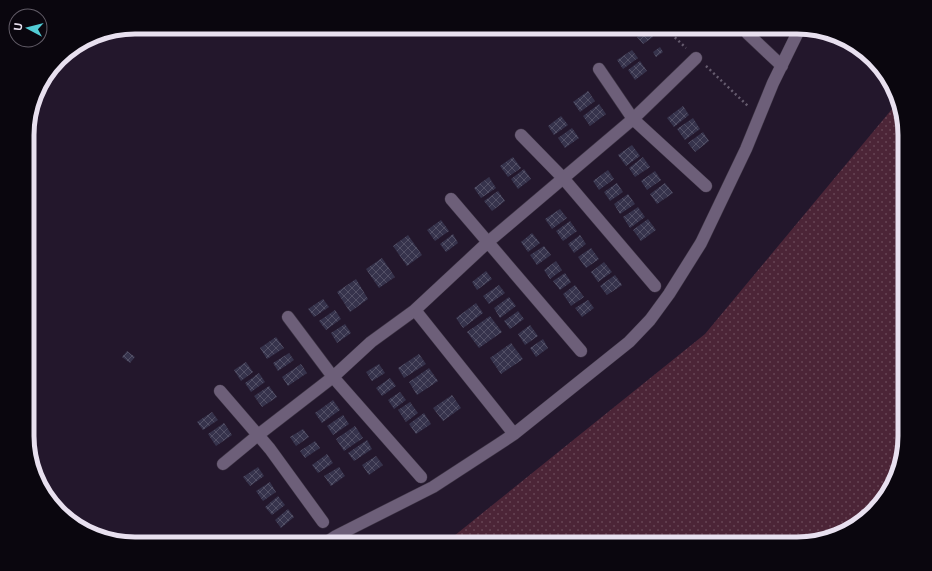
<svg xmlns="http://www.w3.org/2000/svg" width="932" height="571" font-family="'Public Sans',sans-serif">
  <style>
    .grass { fill: url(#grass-dots) }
    .building { fill: url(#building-cross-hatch) }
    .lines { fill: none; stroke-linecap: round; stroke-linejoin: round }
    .minor-casing { stroke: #3d3444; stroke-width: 13 }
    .path { stroke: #665c6f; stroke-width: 2.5; stroke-dasharray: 2 3; stroke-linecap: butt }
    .minor { stroke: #6d5f79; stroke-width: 12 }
    .rim { fill: none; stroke: #e8e0ef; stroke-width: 5 }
  </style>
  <defs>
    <pattern id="grass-dots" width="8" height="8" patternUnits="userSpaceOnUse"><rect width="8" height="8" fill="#4c2537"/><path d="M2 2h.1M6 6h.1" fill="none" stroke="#664454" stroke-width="1.8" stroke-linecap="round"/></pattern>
    <pattern id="building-cross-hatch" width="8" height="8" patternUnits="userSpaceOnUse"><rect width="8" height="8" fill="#36334c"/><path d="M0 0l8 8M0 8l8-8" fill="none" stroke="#535066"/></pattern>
  </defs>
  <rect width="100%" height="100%" fill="#23172c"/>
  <path class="grass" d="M897,103L905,127V443L890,490L851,529L804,544H444L705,334Z"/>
  <path class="building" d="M647,30L653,37L643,44L637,37Z
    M660,47L663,52L656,57L653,52Z
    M632,50L638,58L623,69L617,60Z
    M640,61L647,71L635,80L628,70Z
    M588,91L595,101L580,112L573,102Z
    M599,104L606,114L590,126L583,116Z
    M683,106L689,115L674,127L667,118Z
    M561,116L568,125L554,135L548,126Z
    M693,118L700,129L685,140L677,129Z
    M572,128L579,138L565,148L558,138Z
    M703,132L709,141L695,152L688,143Z
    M632,145L640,156L626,166L618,155Z
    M513,157L521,168L508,177L500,166Z
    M643,157L650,167L635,177L629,168Z
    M524,169L531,179L518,189L511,179Z
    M608,170L614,179L599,190L593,181Z
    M655,171L661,180L647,190L641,181Z
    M489,177L496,188L481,198L474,188Z
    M617,183L623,192L610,201L604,192Z
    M665,183L673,193L657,204L650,194Z
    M498,191L505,201L492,211L484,201Z
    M628,194L635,204L620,214L614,204Z
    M638,207L645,217L630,228L623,217Z
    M560,209L567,218L552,229L545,219Z
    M648,219L656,230L641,241L633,230Z
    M441,220L449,231L435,241L427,230Z
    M570,221L577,231L563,241L556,231Z
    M532,233L540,243L528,252L521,242Z
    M453,234L458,243L446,252L440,244Z
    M408,235L422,255L407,266L393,246Z
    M580,235L586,244L574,253L568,244Z
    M544,246L551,255L537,265L530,255Z
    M591,248L599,259L586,268L578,257Z
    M382,258L395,277L379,288L366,269Z
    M556,261L562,270L550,279L544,270Z
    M604,262L612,272L598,282L591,272Z
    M486,271L492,279L477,290L472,282Z
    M565,273L571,282L560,290L553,281Z
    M615,275L622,285L607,295L600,286Z
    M356,279L368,299L350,312L337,292Z
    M499,285L505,293L489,304L483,296Z
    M575,285L584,297L571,306L563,294Z
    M509,297L516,306L500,318L494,308Z
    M323,299L329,307L314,317L308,309Z
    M588,300L594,308L582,317L575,308Z
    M476,303L483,313L463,328L456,318Z
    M335,310L341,319L326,330L319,321Z
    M518,311L524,319L510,329L504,321Z
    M490,316L502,332L479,348L467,332Z
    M345,324L351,333L337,343L331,333Z
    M530,325L538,336L525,345L518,334Z
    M276,337L284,348L267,359L260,348Z
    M543,339L548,348L536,357L530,348Z
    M511,343L523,359L501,374L490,358Z
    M127,351L135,357L130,363L122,357Z
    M289,353L294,360L278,371L273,363Z
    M419,354L426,364L404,378L398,368Z
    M246,362L253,372L241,381L234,370Z
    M301,364L307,373L288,386L282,377Z
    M379,364L385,373L372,381L366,372Z
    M429,368L438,381L417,395L409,382Z
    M259,373L265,382L251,392L245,383Z
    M390,378L396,386L382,396L376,388Z
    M269,386L277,397L262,407L254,396Z
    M400,392L406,400L394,409L388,400Z
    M452,395L461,408L443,421L433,408Z
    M333,400L340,410L322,423L315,413Z
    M410,402L418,413L406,422L398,410Z
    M212,412L218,420L203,430L197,422Z
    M424,413L431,424L416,434L409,424Z
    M343,415L349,424L333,435L327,426Z
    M224,423L232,435L216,446L208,434Z
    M355,426L363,438L344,451L336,439Z
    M303,429L309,437L296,446L290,437Z
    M367,440L372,449L354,461L348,453Z
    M315,441L320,448L305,458L300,451Z
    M327,454L333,463L318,473L312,465Z
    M376,456L383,465L369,475L362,465Z
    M258,467L264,476L250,486L243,477Z
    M339,467L345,476L331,486L324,476Z
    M270,482L276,492L263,501L256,491Z
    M278,496L285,505L272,515L265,507Z
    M288,509L294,517L281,528L275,520Z"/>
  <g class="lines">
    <defs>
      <path id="minor" d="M748,34L782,66
        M599,69L633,119L706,186
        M521,135L563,178L655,286
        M451,199L581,351
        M288,317L333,377L421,477
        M220,391L258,435L223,464
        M514,434L415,310L488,242L633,119L696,58
        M323,522L270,449L258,435L333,377L371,342L415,310
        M324,544L336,536L433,487L499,444L514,434L629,342L650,320L669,294L701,243L746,149L773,83L800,28"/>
    </defs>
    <use href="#minor" class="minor-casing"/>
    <path class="path" d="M664,27L686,48
      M706,66L749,107"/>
    <use href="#minor" class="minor"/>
  </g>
  <path d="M0 0H932V571H0ZM135 34H797A101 101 0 0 1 898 135V436A101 101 0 0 1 797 537H135A101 101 0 0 1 34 436V135A101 101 0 0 1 135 34Z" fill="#0a060e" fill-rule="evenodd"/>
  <path class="rim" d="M135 34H797A101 101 0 0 1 898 135V436A101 101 0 0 1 797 537H135A101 101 0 0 1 34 436V135A101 101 0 0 1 135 34Z"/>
  <g transform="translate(28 28) rotate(277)"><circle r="19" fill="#0a060e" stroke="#635d68"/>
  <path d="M0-3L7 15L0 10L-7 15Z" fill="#52ccd5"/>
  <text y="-6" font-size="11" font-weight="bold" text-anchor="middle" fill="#e8e0ef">U</text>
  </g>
</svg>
